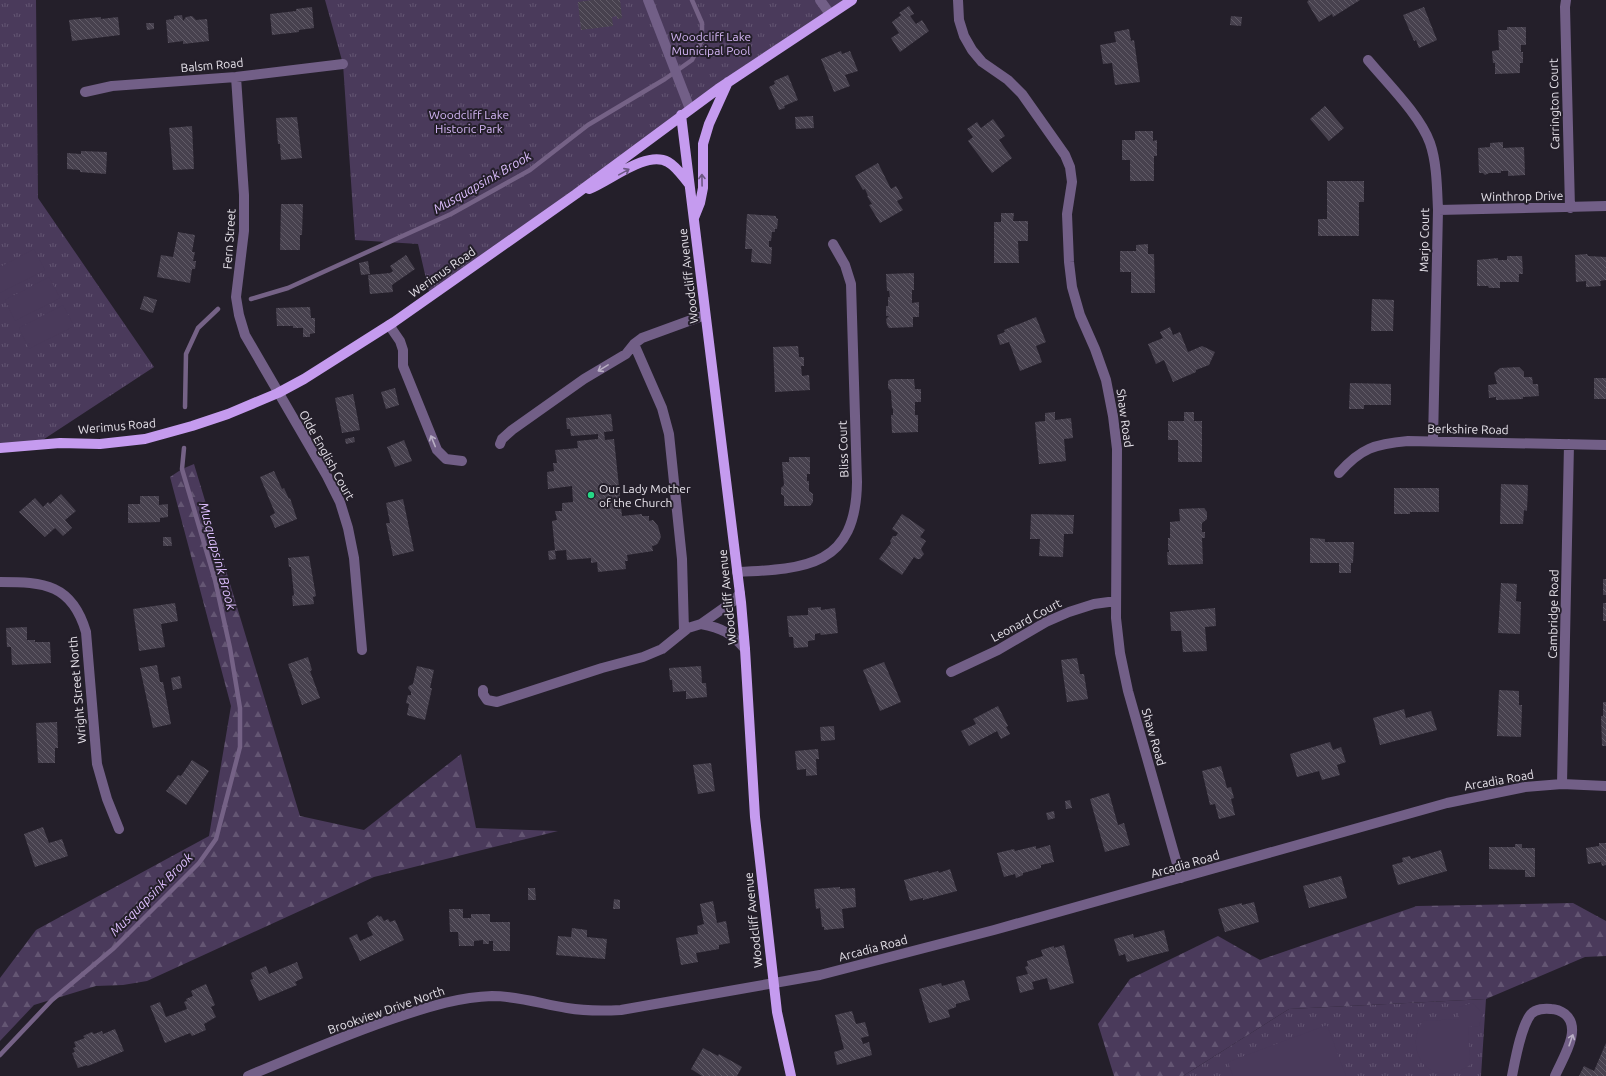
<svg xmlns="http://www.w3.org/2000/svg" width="1606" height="1076" font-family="Ubuntu,sans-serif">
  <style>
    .grass { fill: url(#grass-tufts) }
    .forest { fill: url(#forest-firs) }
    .pitch { fill: #4a3a5b }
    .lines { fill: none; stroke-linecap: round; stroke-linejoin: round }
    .stream { stroke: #756286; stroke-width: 4.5 }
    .building { fill: url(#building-back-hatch) }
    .minor { stroke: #725f87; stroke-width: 10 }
    .major { stroke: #c59bef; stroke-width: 10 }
    .oneway { stroke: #6c5783 }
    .oneway2 { stroke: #b8aec3 }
    .poi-dot { fill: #25d886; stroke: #241f2a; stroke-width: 1.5 }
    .labels { text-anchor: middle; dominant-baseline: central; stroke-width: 4; stroke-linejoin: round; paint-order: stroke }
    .park-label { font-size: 12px; fill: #d5b7f6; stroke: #241f2a }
    .street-label { font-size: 12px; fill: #e7e3eb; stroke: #241f2a }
    .poi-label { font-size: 12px; fill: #e7e3eb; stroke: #241f2a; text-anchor: start }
    .water-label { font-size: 13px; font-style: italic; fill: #debfff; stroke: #241f2a }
  </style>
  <defs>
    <pattern id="grass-tufts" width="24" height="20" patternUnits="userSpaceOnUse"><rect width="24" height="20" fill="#4a3a5b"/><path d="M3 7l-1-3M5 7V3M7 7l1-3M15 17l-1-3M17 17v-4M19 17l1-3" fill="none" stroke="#645673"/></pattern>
    <pattern id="forest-firs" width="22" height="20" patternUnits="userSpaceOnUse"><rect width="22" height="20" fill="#4a3a5b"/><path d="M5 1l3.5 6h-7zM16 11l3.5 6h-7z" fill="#645673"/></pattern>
    <pattern id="building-back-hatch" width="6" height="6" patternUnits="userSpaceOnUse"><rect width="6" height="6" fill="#47414e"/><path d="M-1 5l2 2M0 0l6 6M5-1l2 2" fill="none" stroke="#625c68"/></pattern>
  </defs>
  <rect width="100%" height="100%" fill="#241f2a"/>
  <path class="grass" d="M0,0H36L38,198L154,367L35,445L0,448Z
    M325,0H852L430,296L418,244L355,240L343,64Z
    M1486,999L1481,1076H1183L1289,1009Z"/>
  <path class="forest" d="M194,464L300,816L364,830L461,754L476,828L558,831L374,877L147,981L123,985L96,986L34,1005L0,1041V978L36,930L209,836L231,706L170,477L182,469Z
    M1573,903L1606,921V956L1585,957L1486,999L1289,1009L1183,1076H1114L1098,1024L1130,979L1218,936L1260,960L1417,906Z"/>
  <path class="pitch" d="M34,249L45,270L0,293V267Z
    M49,277L60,298L15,321L5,300Z
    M63,305L74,326L29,349L19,328Z
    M1472,1003L1483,1013L1479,1026L1468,1027L1470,1065C1464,1069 1457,1073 1450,1074C1419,1076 1407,1043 1423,1021L1459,1019V1007Z
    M1327,1025L1346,1076H1233L1228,1062Z"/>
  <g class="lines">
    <path class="stream" d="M251,299L288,288L451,214L530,170L588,125L665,79L692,60L702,40V23L692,0
      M185,407L186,354L198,328L218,309
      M0,1055L52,1000L114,948L199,863L216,839L240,747V708L230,648L215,580L182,469L184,448"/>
  </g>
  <path class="building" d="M592,0H620L622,18L617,19V16L612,17L613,26L581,30L578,2Z
    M1309,0H1360L1333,17L1332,14L1319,22L1307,2Z
    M909,6L914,14L910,16L916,24L922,20L929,31L900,52L891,38L899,33L892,22L901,15L899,13Z
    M312,7L314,28L299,30V32L272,35L270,14L296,11V9Z
    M1424,7L1437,40L1419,48L1416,40L1414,41L1403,15Z
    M182,15L183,21L186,17L192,16L196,20L207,19L209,41L183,44V41L168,43L166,20L174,19V16Z
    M1231,16L1242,17L1241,26L1230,25Z
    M101,17V19L118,17L120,35L72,41L69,20Z
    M146,23H154V29L147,30Z
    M1507,27H1526V45H1521V52H1523V63H1520V73L1495,74V63H1493L1492,51L1499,50L1498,30H1507Z
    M1129,29L1131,41L1134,40L1140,82L1115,85L1112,63L1103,64L1100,45L1116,42L1114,32Z
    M841,51L842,54L850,51L858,71L845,75L850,86L834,92L821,59Z
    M788,75L798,100L784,106L785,108L779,110L769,87L775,84L774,81Z
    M1325,106L1344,128L1329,141L1310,119Z
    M813,116L814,128L796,129L795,117Z
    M297,117L302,158L281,160L280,144H278L276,118Z
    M993,119L1005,136L999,140L1012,158L992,173L968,141L973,137L967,129L977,122L981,128Z
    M192,126L194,169L173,170L169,128Z
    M1135,131H1153V141L1157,140V156H1154V181H1130V160H1122V140H1135Z
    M1503,142V148L1524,147L1525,175L1508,176V171H1501V173H1489L1485,175L1483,173H1479L1478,148L1490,147V143Z
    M81,151L107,152L106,174L80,172V170L67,169V153L81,154Z
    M878,163L891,189L896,186L903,198L897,201L903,210L880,223L869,205L872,204L867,196H868L865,189L863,190L855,176Z
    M1327,181H1364V202H1359V236H1318V219H1327Z
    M281,204H303L302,235H300V250H280Z
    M1001,213H1014L1013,221H1028V241H1018L1019,263H994V222H1001Z
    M747,214L776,216V218L778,219L777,229H775V232H772L771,241H769V247H772L771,264L751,262L752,249H745Z
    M178,232L195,235L192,252H195L193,261H196L195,269H192L190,283L157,277L161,255L173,257Z
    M1148,244V254H1154L1155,293H1131V272H1120V251H1136V245Z
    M1587,254L1588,256L1606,257V280L1600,281L1601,286L1586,287V281L1576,282L1575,255Z
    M406,255L415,269L392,285L393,292L370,294L368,275L390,273L393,271L390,266Z
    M1507,256H1522L1523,274H1519V282H1500V288H1489L1488,286H1477V260L1498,258V260H1507Z
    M368,261L370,274L361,275L359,263Z
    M914,273V290H912V303L919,302V317H913V327L889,328L887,325L886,319L889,316H886V306H888V297H890L889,291H887L886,274Z
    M144,296L157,300L153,313L140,309Z
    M1372,299L1394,300L1393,331H1371Z
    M310,307L311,318H315V333L310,334V337H303V328H293V326H277L276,308Z
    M1036,317L1046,342L1036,346L1042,362L1020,371L1009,342L1000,345L997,335L1005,332L1004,330Z
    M1170,327L1173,335L1180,332L1188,352L1202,346L1215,352L1209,365L1196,370V372L1173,382L1164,360L1156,364L1148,344L1163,338L1160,332Z
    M798,346L799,357H804V366H801L802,376L809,375L810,390L775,392L773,347Z
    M1519,367L1524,372V377H1532L1533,384H1538L1539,396L1523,397V399L1496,400V397L1489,398L1488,385L1497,384L1494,373L1500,368Z
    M1594,378H1606V399H1594Z
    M891,379H914L915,389H921V402H915V415H918V432L892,433L891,415H893V408L892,409L891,391L888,388V381Z
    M1350,383L1391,384V405H1364V409H1349Z
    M395,388L399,405L386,409L381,392Z
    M353,394L360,430L342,433L335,398Z
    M1055,412V420L1071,418L1073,438L1064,439L1066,461L1039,464L1035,422L1045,421V413Z
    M1184,412H1194V421H1202V462H1178V440H1168V421H1184Z
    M611,414L613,431L604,432L605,440L614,439L622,516L642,514V516H649V521L653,520L658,526L661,537L658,543L656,545L652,546L653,551L627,555L628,561H625L626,569L598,572L597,562L591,563V558L567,560L566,550L555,551L556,559L549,560L548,551L555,550L552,521L557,520L555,511H562V503L573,502L572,486L548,489L547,472L554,471L553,463H557L555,450L578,448L577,441L598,439V434L571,436L570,429H567L566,418Z
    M354,437L355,442L346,444L345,439Z
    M404,440L412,461L395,467L387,447Z
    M789,457H810V474H807V481H809V491L813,494V502L810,506H784V496L781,494V488L784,485L782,462H789Z
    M274,471L282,489L284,488L289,499L290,498L297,519L275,528L270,516L275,513L260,477Z
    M1501,484L1528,485L1527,511L1524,510L1523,524H1500Z
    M1394,488H1439V512H1410V514H1394Z
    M61,494L76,511L65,520L72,528L63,536L55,528L45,537L19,512L35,498L43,507L48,502L50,504Z
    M140,496H159V505L168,504V517L160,518V522L128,523V504H140Z
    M403,499L414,551L393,556L386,523H390L386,503Z
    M1204,508L1207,512V519L1202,523V532H1205V538H1202L1203,564L1168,565L1167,552H1169V550H1168V538H1170V522L1180,521L1179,509Z
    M902,514L925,530L920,537L926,541L921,549L924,554L920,559H917L914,557L902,575L879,559L891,543L890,541L893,536H896L898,533L892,529Z
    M1031,514L1074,515L1073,534H1064L1063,557L1039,556L1040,539H1030Z
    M163,537H171L172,546H163Z
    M1310,538L1325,539V542H1354L1353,563H1351V573H1339V563H1310Z
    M309,556L316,596L313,597L314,604L293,606L292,596L294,595L291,567H289L288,558Z
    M1603,579H1606V595H1603Z
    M1501,583L1517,584L1516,601L1521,602L1520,634L1498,633Z
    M175,603L178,621L161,624L165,647L139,651L133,609Z
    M1603,603H1606V621H1603Z
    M821,607V610L835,608L838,633L821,635L820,633L815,634V640L808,641V647L794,648L793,637H789L787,616L808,615V608Z
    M1215,608L1216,626L1205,627L1207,651L1183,652L1181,631H1171L1170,612Z
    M27,627V640H35V642H50L51,663L12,665L11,647H7L6,628Z
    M308,657L312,670L310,671L320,698L302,705L288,664Z
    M1077,658L1080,674H1084L1088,699L1067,702L1061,660Z
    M884,662L901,702L880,711L863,670Z
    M157,665L160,682H163L171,724L153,728L140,668Z
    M417,666L434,670L430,688H432L425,720L407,715L409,704L406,703L408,695H411V692L408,688L409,686L413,684Z
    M701,666L702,683H706L707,697L686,699V691L673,692L672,680H670L669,668Z
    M180,676L182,688L173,690L171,678Z
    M1499,690L1519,691V705H1522L1521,737L1497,736Z
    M1603,702H1606V746H1602L1601,716H1603Z
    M998,706L1008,726L1006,727L1010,734L1001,739L997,731L969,746L961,731L976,724L973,719Z
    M1404,709L1406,718L1431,711L1437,730L1380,745L1373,718Z
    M57,722L58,748H55V763H38L36,723Z
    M834,726L835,740L821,741L820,727Z
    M1330,742L1333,750L1341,747L1346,762L1337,765L1340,775L1322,780L1319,771L1297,777L1290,754Z
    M818,749L819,759H816L817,775L806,776V769L797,770L795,751Z
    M192,760L209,771L186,805L166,791L178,775L181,776Z
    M711,763L715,791L698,794L693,765Z
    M1221,766L1227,788L1231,787L1234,798L1231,799L1235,815L1219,819L1215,804L1210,805L1202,771Z
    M1109,793L1118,825L1124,823L1130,845L1105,852L1090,799Z
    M1070,800L1072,808L1066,809L1065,801Z
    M1054,811L1055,818L1048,820L1046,813Z
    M43,827L49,843L62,839L68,856L35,867L24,834Z
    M1599,843H1606V865L1602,866L1601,862L1588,864L1586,848L1599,846Z
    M1515,844H1522V848H1535V877H1525V870L1489,869V847H1515Z
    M1050,845L1054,862L1041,865V868L1023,873V875L1016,878L1015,874L1004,877L997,853L1014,849L1015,851L1036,846V849Z
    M1441,850L1447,871L1398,885L1392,865L1403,862L1402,858L1410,856L1411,859Z
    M950,869L957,891L923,900V898L910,901L904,880L938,871L939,873Z
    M1341,876L1347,898L1309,908L1303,886Z
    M840,887V889L855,888L856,907L842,909L844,928L824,930V927H822L820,908L816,909L814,889Z
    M528,888H535L536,900H528Z
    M614,899L620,900V909H613Z
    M713,901L717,923L726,921L730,943L719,945V949L696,953L698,962L681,965L676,938L698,934L697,926L704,924L700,904Z
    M1254,902L1259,922L1225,932L1218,909L1242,903V905Z
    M449,909H463V918H471V914H490V922H510V951H493V941H489V944H483V940L474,941V946H459L458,932H450Z
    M378,915L379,917L381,916L384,921L388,919L390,922L395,920L404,940L360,961L349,938L357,934L360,941L373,935L367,923Z
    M572,928L587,930V937L607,939L605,959L556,955L558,936L571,937Z
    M1164,930L1169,951L1127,962L1125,954L1119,956L1114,939L1133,934L1134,938Z
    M1064,945L1074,983L1050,990L1047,978L1032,982L1034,989L1020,993L1016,977L1028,974L1025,967L1028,966L1027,961L1043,956L1041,950L1054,946V948Z
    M297,962L303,978L295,982L297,985L259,1001L250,980L253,979L251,973L266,966L269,974Z
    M964,980L970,1000L956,1004V1007L948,1010L950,1017L929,1023L919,989L941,983L942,986Z
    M206,984L215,1005L211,1007L216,1017L204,1024L206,1030L192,1036L190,1033L165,1043L150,1006L160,1002L166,1017L187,1009L184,1002L187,1001L186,999L193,996L191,991Z
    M852,1011L856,1024L865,1022L869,1036L861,1038L863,1044L869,1042L872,1055L837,1065L834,1052L844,1049L835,1015Z
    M115,1029L124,1051L88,1066L87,1065L78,1068L72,1053L75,1052L73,1048L76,1047L74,1042L85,1038L83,1036L92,1032L94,1034L102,1031L103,1034Z
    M1606,1043V1076H1579L1584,1066L1594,1071Z
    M703,1048L718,1056L719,1054L742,1067L737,1076H702L691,1069Z"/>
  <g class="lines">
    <path class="minor" d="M648,0L690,109
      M820,0L830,14
      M958,0L959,20L964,36L972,50L982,62L1008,80L1022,94L1065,155L1070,167L1072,182L1067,214L1069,262L1072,287L1080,315L1095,349L1106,380L1113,416L1117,449L1116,618L1120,653L1128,691L1181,878
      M1566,0L1565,7L1570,208
      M1368,60C1387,83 1420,115 1430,143C1437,163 1437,189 1438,210L1433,441
      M236,77L244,195V231L236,297L239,315L245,335L327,476L340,502L348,528L354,558L362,650
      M85,92L112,86L236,77L343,64
      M1438,210L1606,206
      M389,325L400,341L403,350V366L437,450L446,459L462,461
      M634,344L662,408L669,434L682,559L684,631
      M500,444L502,439L512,430L584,379L626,354L634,344L642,338L705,315
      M1339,473C1361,448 1375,444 1408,441L1606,445
      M737,572C807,569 856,566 857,482L851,284L845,265L833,244
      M0,582C44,582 72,584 86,632L97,764L107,799L119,829
      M701,624C722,628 731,633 745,649
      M951,672L998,650L1046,622L1069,612L1094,604L1116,601
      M483,690V694L487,700L497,702L602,668L643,657L662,649L688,628L701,624L735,600L740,593
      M1562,784L1569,444
      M248,1076C299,1055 349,1033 401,1016C431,1006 460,997 492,996C518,996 542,1004 567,1008C585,1011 603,1011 621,1010L820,975L994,930L1447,803L1525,787L1562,784L1606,786
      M1512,1076C1515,1061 1521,1026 1531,1014C1536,1009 1545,1008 1551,1009C1557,1009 1561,1011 1565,1014C1583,1029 1562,1059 1555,1076"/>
    <path class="major" d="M681,115L741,602L745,649L755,817L777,1012L791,1076
      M589,189C610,181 646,150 668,162C677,167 683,177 689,184
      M694,218L700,203L703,188V144L709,124L728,82
      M0,448L60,443L100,444L145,439L192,426L228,414L278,393L304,379L394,322L576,194L718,89L852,0"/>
  </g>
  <defs><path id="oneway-shaft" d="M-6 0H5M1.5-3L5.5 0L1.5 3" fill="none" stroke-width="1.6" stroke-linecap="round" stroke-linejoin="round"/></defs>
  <g class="oneway">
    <use href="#oneway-shaft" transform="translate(624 172) rotate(-29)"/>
    <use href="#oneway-shaft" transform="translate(702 180) rotate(-91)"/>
  </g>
  <g class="oneway2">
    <use href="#oneway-shaft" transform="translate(603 368) rotate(149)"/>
    <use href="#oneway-shaft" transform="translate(433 441) rotate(-112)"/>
    <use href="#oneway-shaft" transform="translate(1571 1040) rotate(-71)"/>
  </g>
  <circle class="poi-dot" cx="591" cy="495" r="4"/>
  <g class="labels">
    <g class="park-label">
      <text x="711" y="36">Woodcliff Lake<tspan x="711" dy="14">Municipal Pool</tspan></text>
      <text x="469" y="114">Woodcliff Lake<tspan x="469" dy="14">Historic Park</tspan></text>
    </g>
    <g class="street-label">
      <text transform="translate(212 65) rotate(-5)">Balsm Road</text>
      <text transform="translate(1554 104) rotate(-91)">Carrington Court</text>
      <text transform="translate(1522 196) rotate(-1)">Winthrop Drive</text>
      <text transform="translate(229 239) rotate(-86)">Fern Street</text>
      <text transform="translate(1424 240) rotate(-89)">Marjo Court</text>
      <text transform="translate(442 272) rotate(-35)">Werimus Road</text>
      <text transform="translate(688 276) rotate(-97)">Woodcliff Avenue</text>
      <text transform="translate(1125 418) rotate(82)">Shaw Road</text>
      <text transform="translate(117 426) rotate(-5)">Werimus Road</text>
      <text transform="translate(1468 429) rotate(1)">Berkshire Road</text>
      <text transform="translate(843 449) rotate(-92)">Bliss Court</text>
      <text transform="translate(327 455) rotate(61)">Olde English Court</text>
      <text transform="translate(727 597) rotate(-96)">Woodcliff Avenue</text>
      <text transform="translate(1553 614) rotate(-89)">Cambridge Road</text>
      <text transform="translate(1026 620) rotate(-28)">Leonard Court</text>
      <text transform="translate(77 690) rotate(-95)">Wright Street North</text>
      <text transform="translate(1154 737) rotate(74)">Shaw Road</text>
      <text transform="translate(1499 780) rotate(-10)">Arcadia Road</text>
      <text transform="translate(1185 864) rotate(-16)">Arcadia Road</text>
      <text transform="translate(753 920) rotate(-96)">Woodcliff Avenue</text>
      <text transform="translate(873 948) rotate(-15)">Arcadia Road</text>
      <text transform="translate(386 1010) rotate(-19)">Brookview Drive North</text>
    </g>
    <g class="poi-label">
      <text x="599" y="488">Our Lady Mother<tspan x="599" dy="14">of the Church</tspan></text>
    </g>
    <g class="water-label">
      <text transform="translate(482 182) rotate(-30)">Musquapsink Brook</text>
      <text transform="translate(218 556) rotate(75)">Musquapsink Brook</text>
      <text transform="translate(151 894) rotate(-45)">Musquapsink Brook</text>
    </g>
  </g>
</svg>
